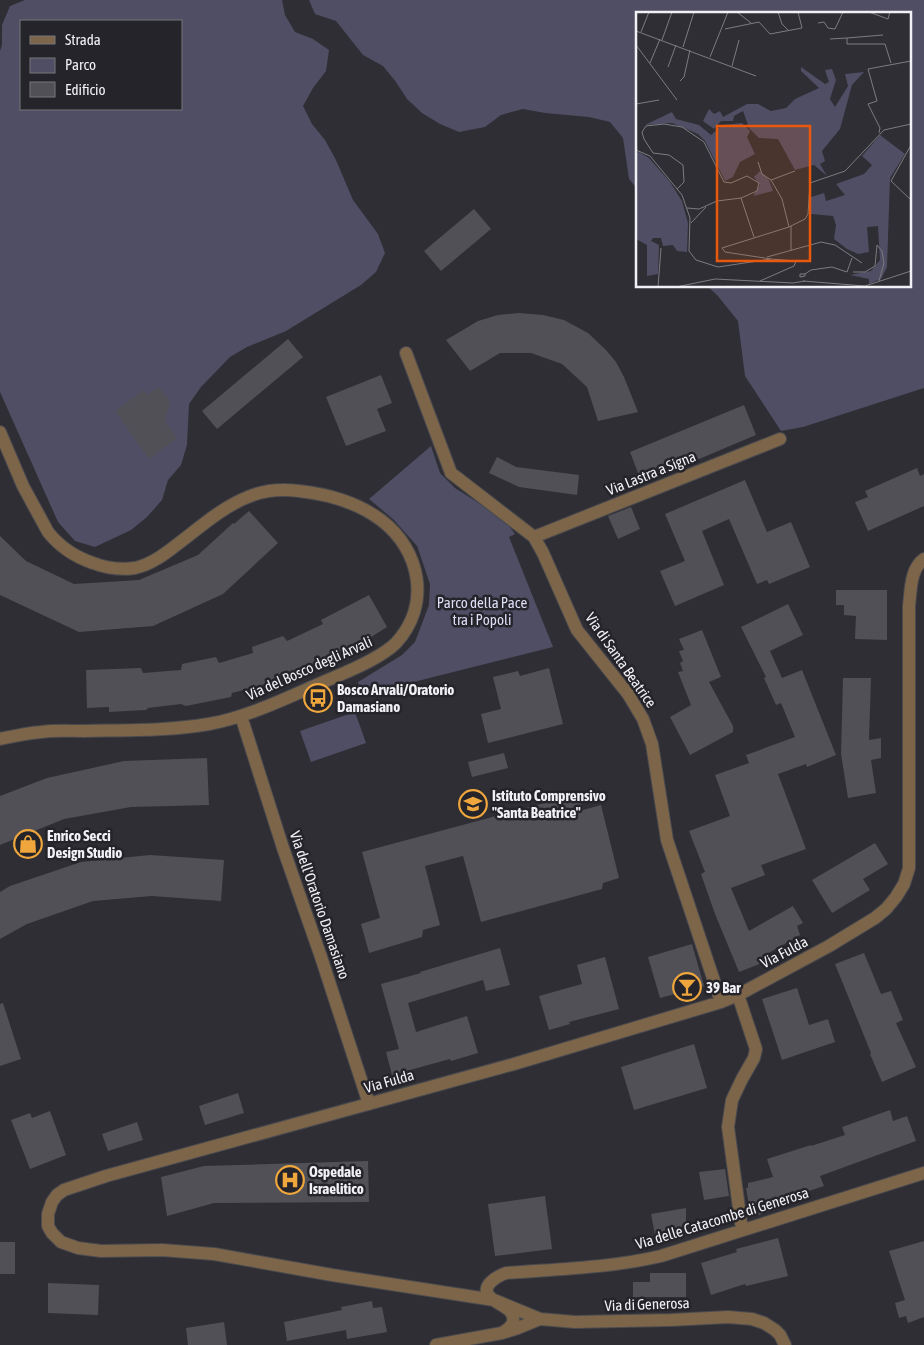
<svg xmlns="http://www.w3.org/2000/svg" width="924" height="1345" font-family="'Asap Condensed',sans-serif">
  <style>
    .green { fill: #4f4e64; fill-rule: evenodd }
    .building { fill: #505056 }
    .lines { fill: none; stroke-linecap: round; stroke-linejoin: round }
    .street-casing { stroke: #49494f; stroke-width: 14 }
    .street { stroke: #7c6548; stroke-width: 12 }
    .labels { text-anchor: middle; dominant-baseline: central; stroke-width: 5; stroke-linejoin: round; paint-order: stroke }
    .street-label { font-size: 15px; fill: #f1f1f5; stroke: #25242a }
    .park-label { font-size: 15px; fill: #deddf6; stroke: #25242a }
    .poi-label { font-size: 15px; font-weight: bold; fill: #f1f1f5; stroke: #25242a; text-anchor: start }
    .inset-road { fill: none; stroke: #7c7c81; stroke-width: 1 }
    .view { fill: #e8590c; fill-opacity: 0.15; stroke: #e8590c; stroke-width: 2.5 }
    .inset-edge { fill: none; stroke: #f1f1f5; stroke-width: 2.5 }
  </style>
  <rect width="100%" height="100%" fill="#2e2e34"/>
  <path class="green" d="M25,0H282L285,15L295,32L313,39L329,50L326,71L313,88L303,106L312,124L325,140L336,160L353,200L378,234L385,253L376,272L361,285L286,331L247,347L230,357L201,387L189,404L187,445L181,465L168,480L162,500L147,517L131,530L95,547L75,541L58,522L0,392V51L2,45V25L10,6ZM21,21H181V109H21Z
    M309,0H924V388L803,427L781,431L745,376L738,321L717,295L707,286H910V14H638V190L629,179L623,138L610,122L589,117L545,113L523,109L501,115L485,127L459,132L440,124L422,113L407,99L396,82L383,66L363,55L336,21L315,14Z
    M431,446L440,473L455,488L504,519L515,534L509,537L553,647L362,695L358,682L402,655L415,642L429,605L430,584L417,546L394,520L369,499Z
    M355,712L366,743L311,762L300,731Z"/>
  <path class="building" d="M474,209L491,229L441,271L424,251Z
    M519,313L543,315L564,320L588,333L606,350L616,362L624,377L638,412L598,421L587,387L562,364L531,353H500L470,371L446,340L478,321L498,315Z
    M288,339L303,357L217,429L202,411Z
    M381,375L392,403L377,409L386,431L346,446L326,397Z
    M159,387L170,402L165,421L177,438L149,459L115,411L144,390L147,395Z
    M744,405L756,435L642,483L630,452Z
    M497,457L516,467L579,475L577,495L519,487L489,473Z
    M917,468L920,476L924,474V506L868,531L855,502L868,497L865,491Z
    M745,480L767,532L791,522L810,567L769,584L767,580L757,584L729,519L702,531L724,585L675,606L660,571L685,561L665,514Z
    M631,507L640,529L618,539L608,516Z
    M249,511L278,543L223,594L153,626L79,632L0,595V536L26,561L74,584L139,580L198,555L233,523L234,524Z
    M836,590H887V640L855,639L856,616L844,615V605H836Z
    M369,595L387,627L360,644V648L327,666L323,664L304,671L303,676L270,686L266,684L232,693L231,697L186,706L181,704L148,708L146,710L109,712V707L87,708L86,670L141,668L143,673L181,670L182,664L216,657L219,663L253,653L252,647L283,636L287,641L323,624L321,620Z
    M788,604L803,635L770,651L782,678L802,670L836,755L807,767L806,764L778,774L806,849L761,865L765,875L731,888L749,931L793,906L803,923L797,926L800,935L760,958L762,963L739,972L715,914L701,874L705,872L689,831L730,816L715,775L749,763L746,755L795,737L781,703L776,705L764,678L766,677L741,627Z
    M702,630L721,677L709,682L733,726V732L690,755L670,717L691,705L678,672L683,671L680,663L683,661L679,651L684,650L679,639Z
    M549,668L563,724L488,743L481,714L501,709L493,677L518,671L520,676Z
    M843,678H871L869,740L881,738V758L871,760L876,793L848,798L841,754Z
    M504,753L508,768L472,777L468,762Z
    M207,758L209,805L131,807L64,819L0,845V796L47,778L124,761Z
    M578,794L583,810L601,805L619,878L603,883L602,889L481,922L463,856L425,866L440,925L423,930L422,937L369,953L361,924L380,918L362,852Z
    M875,843L888,864L863,879L870,890L832,913L812,880Z
    M150,855L224,860L221,901L152,896L93,901L27,924L0,939V892L10,886L81,862Z
    M692,944L704,986L660,998L648,957Z
    M500,948L510,985L486,991L483,980L408,1003L416,1032L467,1016L478,1053L451,1061L450,1059L392,1075L386,1052L399,1049L381,984L421,973L420,972Z
    M864,953L881,994L891,991L903,1020L896,1023L916,1067L882,1082L870,1054L871,1053L835,964Z
    M605,957L619,1009L569,1022L570,1024L549,1030L539,996L582,984L577,965Z
    M797,988L809,1025L828,1019L835,1042L782,1060L762,999Z
    M3,1003L21,1059L0,1066V1004Z
    M694,1044L707,1088L634,1110L621,1067Z
    M238,1093L244,1113L205,1125L199,1106Z
    M890,1110L893,1121L907,1116L916,1141L820,1176L824,1186L776,1202L778,1209L751,1217L746,1188H748V1183L773,1177L767,1159L811,1145V1146L845,1135L842,1127Z
    M50,1111L66,1155L30,1169L11,1120L30,1113L32,1118Z
    M137,1122L143,1140L108,1151L102,1134Z
    M368,1161L369,1202L214,1203L167,1216L161,1177L204,1166Z
    M725,1169L729,1196L704,1200L699,1172Z
    M545,1196L552,1249L495,1256L488,1204Z
    M686,1208V1235L656,1240L651,1214Z
    M778,1238L788,1276L746,1286L745,1284L711,1295L701,1263L737,1252L736,1249Z
    M924,1241V1317L908,1323L906,1316L899,1318L895,1303L905,1300L889,1251Z
    M0,1242H15V1274H0Z
    M650,1273H686V1297H633V1282H650Z
    M48,1283L99,1285L98,1315L48,1313Z
    M372,1301L373,1308L382,1307L387,1332L347,1339L346,1330L287,1341L284,1322L342,1310L341,1307Z
    M224,1322L227,1345H188L186,1328Z"/>
  <g class="lines">
    <defs>
      <path id="street" d="M406,353L451,473L534,537L543,553L577,630L628,694L643,719L652,744L667,840L721,1002
        M0,432L23,486L48,532C60,547 75,557 93,563C106,568 121,570 135,568C152,564 165,554 179,543C200,527 224,506 248,497C264,490 282,489 299,491C327,494 358,503 381,520C421,550 431,605 396,643C382,657 354,669 335,677C294,694 253,716 209,724C168,731 125,730 83,731C69,731 55,730 41,732C27,733 14,736 0,739
        M534,537L780,439
        M241,716L283,848L321,957L369,1104
        M738,995L756,1049L754,1058L742,1079L732,1100L728,1127L742,1230
        M540,1319L494,1300L332,1275L214,1254L162,1250L101,1251L78,1248L61,1242L52,1233L48,1226V1214L52,1202L57,1195L64,1190L106,1176L514,1064L721,1002L738,995L829,946L875,918L886,909L896,897L904,884L909,868V606C911,590 910,569 924,559
        M502,1333C507,1330 511,1328 513,1322C516,1308 497,1305 490,1297C479,1286 498,1276 506,1273C558,1269 610,1268 661,1256L924,1173
        M436,1345L502,1333L518,1328L540,1319L575,1322L671,1320L728,1317L752,1319L764,1323L775,1330L780,1335L785,1345"/>
    </defs>
    <use href="#street" class="street-casing"/>
    <use href="#street" class="street"/>
  </g>
  <defs>
    <symbol id="bus-ring" viewBox="-11 -11 22 22"><circle r="9.5" fill="#25242a" stroke="#efa73d" stroke-width="1.5"/><path d="M-5-6H5V4H4V6H2V4H-2V6H-4V4H-5ZM-3.5-4V0h7V-4ZM-3.5 1.2v1.5H-2V1.2ZM2 1.2v1.5H3.5V1.2Z" fill="#efa73d"/></symbol>
    <symbol id="school-ring" viewBox="-11 -11 22 22"><circle r="9.5" fill="#25242a" stroke="#efa73d" stroke-width="1.5"/><path d="M0-5L7-2L0 1L-7-2ZM-4 1L0 2.5L4 1V4Q0 6-4 4Z" fill="#efa73d"/></symbol>
    <symbol id="shop-ring" viewBox="-11 -11 22 22"><circle r="9.5" fill="#25242a" stroke="#efa73d" stroke-width="1.5"/><path d="M-5-2.5h2.3a2.7 3.5 0 0 1 5.4 0H5L5.5 6h-11ZM-1.5-2.5h3a1.5 2.3 0 0 0-3 0Z" fill="#efa73d"/></symbol>
    <symbol id="bar-ring" viewBox="-11 -11 22 22"><circle r="9.5" fill="#25242a" stroke="#efa73d" stroke-width="1.5"/><path d="M-6-5H6L.8 .8V4.5H3.5V6h-7V4.5H-.8V.8Z" fill="#efa73d"/></symbol>
    <symbol id="hospital-ring" viewBox="-11 -11 22 22"><circle r="9.5" fill="#25242a" stroke="#efa73d" stroke-width="1.5"/><path d="M-5-5h3v3.5h4V-5h3V5h-3V1.5h-4V5h-3Z" fill="#efa73d"/></symbol>
  </defs>
  <g fill-rule="evenodd">
    <use href="#bus-ring" x="302" y="682" width="32" height="32"/>
    <use href="#school-ring" x="457" y="788" width="32" height="32"/>
    <use href="#shop-ring" x="12" y="828" width="32" height="32"/>
    <use href="#bar-ring" x="671" y="971" width="32" height="32"/>
    <use href="#hospital-ring" x="274" y="1164" width="32" height="32"/>
  </g>
  <g class="labels">
    <g class="street-label">
      <text transform="translate(651 473) rotate(-22)">Via Lastra a Signa</text>
      <text transform="translate(621 660) rotate(55)">Via di Santa Beatrice</text>
      <text transform="translate(309 668) rotate(-24)">Via del Bosco degli Arvali</text>
      <text transform="translate(320 905) rotate(71)">Via dell'Oratorio Damasiano</text>
      <text transform="translate(784 952) rotate(-28)">Via Fulda</text>
      <text transform="translate(389 1081) rotate(-16)">Via Fulda</text>
      <text transform="translate(722 1218) rotate(-17)">Via delle Catacombe di Generosa</text>
      <text transform="translate(647 1304) rotate(-2)">Via di Generosa</text>
    </g>
    <g class="park-label">
      <text x="482" y="602">Parco della Pace<tspan x="482" dy="17">tra i Popoli</tspan></text>
    </g>
    <g class="poi-label">
      <text x="337" y="689">Bosco Arvali/Oratorio<tspan x="337" dy="17">Damasiano</tspan></text>
      <text x="492" y="795">Istituto Comprensivo<tspan x="492" dy="17">"Santa Beatrice"</tspan></text>
      <text x="47" y="835">Enrico Secci<tspan x="47" dy="17">Design Studio</tspan></text>
      <text x="706" y="987">39 Bar</text>
      <text x="309" y="1171">Ospedale<tspan x="309" dy="17">Israelitico</tspan></text>
    </g>
  </g>
  <g transform="translate(636 12)">
    <rect width="275" height="275" fill="#2e2e34"/>
    <path d="M165,55L189,72L193,70L189,58L196,57L200,68L194,87L199,95L212,74L209,62L228,60L216,73L204,117L186,139L189,149L184,152L191,164L178,153L159,158L142,127L123,126L113,116L107,99L98,104L97,109H85L78,117L67,109L73,97L78,102L84,99L87,105L111,92H122L135,99L150,96L159,87L183,76L165,59ZM36,100L40,107L63,113L75,123L86,113L106,111L114,119L111,125L119,142L104,150L97,165L89,169L69,129L62,122L36,111L9,113ZM244,123L269,142L254,166L251,255L245,267L233,272V267L214,263L235,259L244,248L242,214L231,215L233,240L222,242L211,237L198,227L200,213L197,204L175,202V185L188,181L190,189L209,183L200,172L228,162L236,153L226,144ZM3,140L13,146L34,170L46,189L52,211L51,240L41,239L37,233L27,234L25,226H17L15,229L23,233L22,262L11,264V233L0,227V141ZM124,159L133,168L137,179L117,184L124,173L118,165Z" fill="#4f4e64"/>
    <path class="inset-road" d="M101,0L115,11M142,0L146,12L153,19M233,0L252,7L254,0M182,11L188,10L192,16L199,17L207,0M89,17L123,10L134,22L166,16L162,0M0,19L120,64M5,20L13,0M247,23L211,26V32H249L255,51M194,27L211,26M26,28L36,0M0,33L41,88M47,35L58,0M74,45L92,0M14,51L24,27M96,54L103,28M32,55L40,33M44,69L48,65L54,38M0,92L23,88M243,121L244,116L232,92L241,89L232,57L275,49M8,127L6,120L10,114L28,112L46,115L68,130L88,170L95,171L111,164L123,171L121,179L105,186L81,189L63,197L51,196M8,127L17,141L33,143L47,153L48,170L41,177M275,133L255,169L275,188M0,138L14,144L46,183L54,206L53,239L60,248L82,255L135,247L160,249L158,254L124,269M122,150L126,162L135,168L146,187L153,215M135,168L159,159M105,186L118,225M55,211L70,195M155,214V238M131,245L185,230L199,233L226,251M135,247L89,240L86,236L153,215L169,207L172,202L174,171L209,159L248,118L275,112M217,260H229L239,254L241,233L246,239L248,251L243,269M164,262H169V264L164,265ZM169,262L175,258L196,255L211,260L216,246M167,269L229,274L275,259M22,275L25,236M40,275L79,267L157,271L169,269"/>
    <path class="view" d="M81,114H174V249H81Z"/>
    <rect width="275" height="275" class="inset-edge"/>
  </g>
  <rect x="20" y="20" width="162" height="90" fill="#25242a" stroke="#77767b"/>
  <rect x="30" y="36" width="25" height="8" fill="#7c6548" stroke="#77767b"/>
  <text x="65" y="45" font-size="15" fill="#f1f1f5">Strada</text>
  <rect x="30" y="58" width="25" height="15" fill="#4f4e64" stroke="#77767b"/>
  <text x="65" y="70" font-size="15" fill="#f1f1f5">Parco</text>
  <rect x="30" y="82" width="25" height="15" fill="#505056" stroke="#77767b"/>
  <text x="65" y="95" font-size="15" fill="#f1f1f5">Edificio</text>
</svg>
